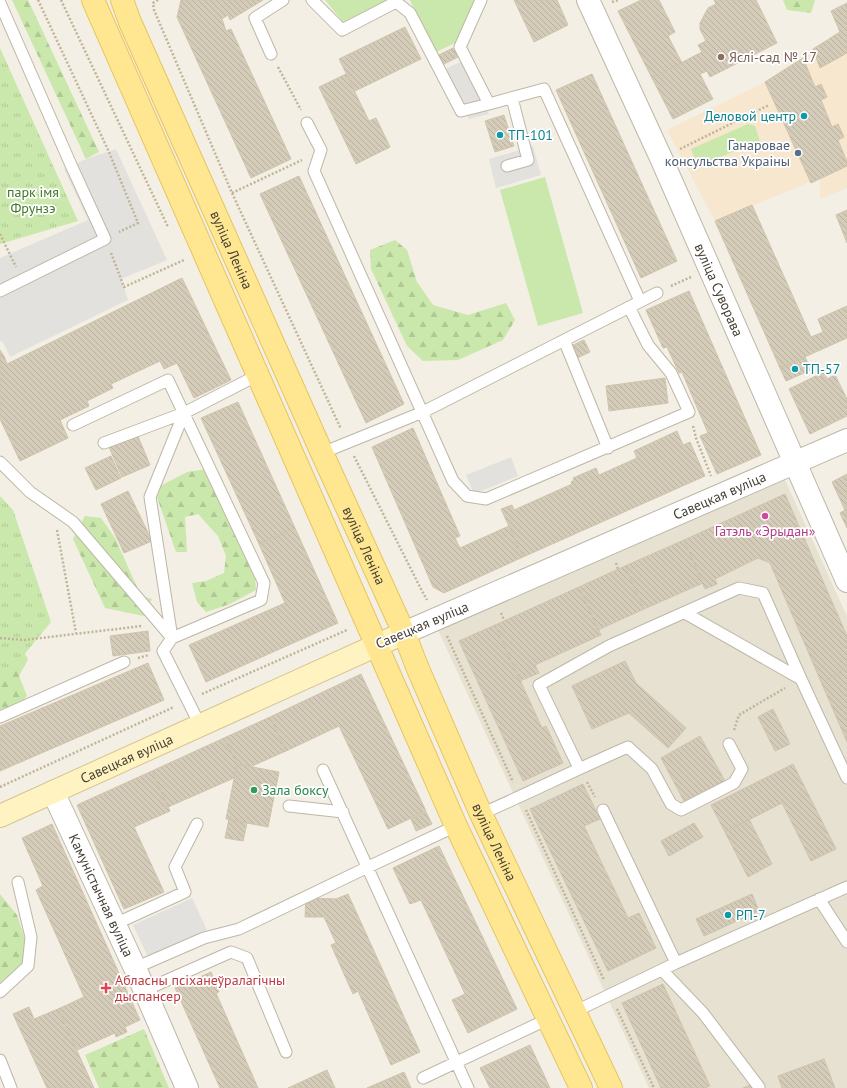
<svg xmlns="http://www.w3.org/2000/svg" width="847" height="1088" font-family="'PT Sans',sans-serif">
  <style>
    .residential { fill: #e7e1d2 }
    .commercial { fill: #f6e7ce }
    .green { fill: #cae8ab }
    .forest { fill: url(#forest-firs) }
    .park { fill: url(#park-tufts) }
    .parking { fill: #e3e1dd }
    .building { fill: url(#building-back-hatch); stroke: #cfc4ac }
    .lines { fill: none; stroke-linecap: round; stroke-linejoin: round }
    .lane-casing { stroke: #beb7a7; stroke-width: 13 }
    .street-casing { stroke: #beb7a7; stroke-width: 24 }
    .secondary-casing { stroke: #d4c693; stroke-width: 24 }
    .primary-casing { stroke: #e6c55f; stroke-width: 24 }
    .path { stroke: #c0b498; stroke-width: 2.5; stroke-dasharray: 2 2; stroke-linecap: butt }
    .lane { stroke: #fff; stroke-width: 11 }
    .street { stroke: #fff; stroke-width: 22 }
    .secondary { stroke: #fff3c2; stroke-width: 22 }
    .primary { stroke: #ffe691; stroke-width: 22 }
    .education-dot { fill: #8d6e63; stroke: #fff; stroke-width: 1.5 }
    .culture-dot { fill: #0f9aa8; stroke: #fff; stroke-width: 1.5 }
    .service-dot { fill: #5c6f8a; stroke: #fff; stroke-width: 1.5 }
    .hotel-dot { fill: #d1479c; stroke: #fff; stroke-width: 1.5 }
    .leisure-dot { fill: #2e9e5b; stroke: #fff; stroke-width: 1.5 }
    .health-dot { fill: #e0444e; stroke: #fff; stroke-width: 1.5 }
    .labels { text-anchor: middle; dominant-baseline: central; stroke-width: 3.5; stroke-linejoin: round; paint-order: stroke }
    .education-label { font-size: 14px; fill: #785e54; stroke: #fff; text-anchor: start }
    .culture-label { font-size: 14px; fill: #0d838f; stroke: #fff; text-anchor: start }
    .service-label { font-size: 14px; fill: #4e5e75; stroke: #fff; text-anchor: end }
    .park-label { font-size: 14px; fill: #417826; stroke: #fff }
    .street-label { font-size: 14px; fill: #453f34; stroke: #fff }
    .hotel-label { font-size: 14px; fill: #b23c85; stroke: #fff }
    .leisure-label { font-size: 14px; fill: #27864d; stroke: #fff; text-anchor: start }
    .health-label { font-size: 14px; fill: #be3a42; stroke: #fff; text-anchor: start }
  </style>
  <defs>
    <pattern id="forest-firs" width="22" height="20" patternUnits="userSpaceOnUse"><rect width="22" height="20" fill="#cae8ab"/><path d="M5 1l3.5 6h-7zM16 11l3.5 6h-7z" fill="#afc894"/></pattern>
    <pattern id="park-tufts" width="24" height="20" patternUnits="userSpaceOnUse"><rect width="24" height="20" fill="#cae8ab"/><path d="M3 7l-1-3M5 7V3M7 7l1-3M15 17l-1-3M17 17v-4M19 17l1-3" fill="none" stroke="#afc894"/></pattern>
    <pattern id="building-back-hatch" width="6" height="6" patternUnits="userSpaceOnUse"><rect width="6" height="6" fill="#d4cbb9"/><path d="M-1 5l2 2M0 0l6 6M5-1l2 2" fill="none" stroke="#b7afa0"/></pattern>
  </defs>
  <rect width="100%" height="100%" fill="#f3efe4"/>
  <path class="residential" d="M785,480L847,616V1088H649L438,630Z"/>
  <path class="commercial" d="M840,32L847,46V188L820,199V178L715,221L667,130L765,82Z"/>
  <path class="green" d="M325,0H387L343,22Z
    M410,0H476L455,43L434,53Z
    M748,124L755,126L760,141L698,166L691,149Z
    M545,177L583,313L538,326L500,190Z"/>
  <path class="forest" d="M12,0H28L99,152L86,159Z
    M783,0H815L811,13L787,10Z
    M395,240L407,250L417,282L433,305L468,315L506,303L515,320L503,340L458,360L423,361L407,346L371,269L370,250Z
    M206,469L255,576L256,590L230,604L206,612L197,602L192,583L206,581L224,573L226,556L218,536L198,514L185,517L187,552H176L157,497L162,485L187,472Z
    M85,516L101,518L115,538L141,596L152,599L144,616L105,608L73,539Z
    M0,643L21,648L28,659L19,676L27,696C20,705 12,711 0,711Z
    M0,894L17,915L26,942L23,965L0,985Z
    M144,1029L169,1088H99L85,1055Z"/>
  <path class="park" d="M0,48L78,221L0,244Z
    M0,496L13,510L51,622L4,679L0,681Z"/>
  <path class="parking" d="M462,61L489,114L469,119L444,70Z
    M533,146L541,175L496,188L489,159Z
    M116,149L167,260L121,279L128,300L10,357L3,342L0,341V258L88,220L64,169L86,159Z
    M511,457L518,476L474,494L466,475Z
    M192,898L207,930L148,957L133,925Z"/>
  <path class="building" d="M181,0H263L230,20L228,15L222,19L226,31L231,29L291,159L251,178L177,17Z
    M514,0H557L568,25L534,42Z
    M641,0H659L675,32L668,36L682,63L652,78L618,11Z
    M714,0H756L777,43L710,77L707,71L700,74L713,99L673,119L652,78L702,52L698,45L706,41L700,29V23L708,8L716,4Z
    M847,3V53L820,68L813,49L840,32L831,11Z
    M405,27L421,59L355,91L339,59Z
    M453,48L458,57L442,65L437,56Z
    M803,58L815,87L821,84L827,97L821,100L832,127L838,124L844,137L838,140L847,162V166L811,183L765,82Z
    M346,74L369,121L376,118L390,147L356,164L319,87Z
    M592,74L677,261L641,278L556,90Z
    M504,115L514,146L495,152L485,121Z
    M299,176L404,404L366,423L260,194Z
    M752,205L811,337L823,332L818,319L847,306V338L780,368L715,221Z
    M847,210V243L836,215Z
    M182,278L231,380L194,398L177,363L164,369L160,361L111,384L113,388L87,401L89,406L60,420L68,438L20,461L0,419V350L4,356L7,364Z
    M689,291L761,455L717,474L700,436L708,433L682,372L679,373L667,347L663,348L646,310Z
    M584,340L590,352L577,358L571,346Z
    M805,357L811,370L786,381L780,368Z
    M824,372L827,379L835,375L847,399V416L810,434L789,389Z
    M665,378L668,403L609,411L606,386Z
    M238,402L295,528L259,544L201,418Z
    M413,428L460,536L455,538L460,548L509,526L523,557L444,593L433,587L372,447Z
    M677,431L683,445L690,442L705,476L523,557L501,509L512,505L514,510L572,484L571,482L574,480L573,478L596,468L599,475L637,458L634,451Z
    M137,434L150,465L122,477L109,447Z
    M111,456L121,478L96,490L85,468Z
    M847,474V528L840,513L845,510L832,482Z
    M128,491L152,541L124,553L101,504Z
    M785,494L847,636V667L822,684L770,563L758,558L715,579L717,584L705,589L684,540Z
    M295,528L338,623L206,682L189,645L285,603L259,544Z
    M684,540L703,583L644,609L625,566Z
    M625,566L644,609L598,630L579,587Z
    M579,587L601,635L535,665L539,673L520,681L495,625Z
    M495,625L542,728L546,726L563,763L523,781L459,641Z
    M148,631L150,651L113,656L110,636Z
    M625,661L636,683L686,728L668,748L629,713L592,729L572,686Z
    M148,663L164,700L0,771V726Z
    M847,667V742L822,684Z
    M361,674L426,811L388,829L339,726L286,751L270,717Z
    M773,709L790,744L775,751L758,717Z
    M270,717L286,751L250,767L237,764L224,738Z
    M700,736L725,781L685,803L661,758Z
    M224,738L237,764L234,778L168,807L152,771Z
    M237,764L279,772L268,827L226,819Z
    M793,764L836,849L811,861L782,803L725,832L711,805Z
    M152,771L170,811L134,827L164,892L124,909L77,805Z
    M583,784L600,819L584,826L628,918L639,913L656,948L608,971L530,809Z
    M426,812L432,824L416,831L411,819Z
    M229,819L247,823L243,841L225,838Z
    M749,819L772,864L748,877L725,832Z
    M694,823L703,837L669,856L661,841Z
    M52,824L140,1020L125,1027L127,1032L116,1037L115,1033L77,1050L58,1009L84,997L36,890L43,886L22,838Z
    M439,846L517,1009L468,1033L452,1000L465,994L421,900L410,904L393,868Z
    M348,894L420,1052L391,1065L358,991L353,994L331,945L336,943L324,917H305L306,898L336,899Z
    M752,894L759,911L704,936L696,919Z
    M211,972L219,992L216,993L258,1088H220L175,988Z
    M663,984L710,1086L705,1088H661L622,1003Z
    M29,1007L34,1019L58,1009L94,1088H47L13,1014Z
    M530,1045L550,1088H490L480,1068Z
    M824,1059L835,1088H782L778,1076Z
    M327,1070L335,1088H288Z
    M404,1072L411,1088H367Z
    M750,1085L752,1088H743Z"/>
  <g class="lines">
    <defs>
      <path id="lane" d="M312,0L342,30L396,2L410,13L461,111L489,104
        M481,0L460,47L489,104L544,89L640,301
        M0,3L71,165L105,239L0,291
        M271,54L255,18L283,0
        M307,123L321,150L314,171L453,481L467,496L486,499L689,412L671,373L648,345L629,307
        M507,166L528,160L512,98
        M564,340L608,448
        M73,425L168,380L264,583L261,600L172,638L150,497L184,413
        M104,443L184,413L258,375
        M322,453L423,412L657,293
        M0,462L30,492L73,522L172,638L163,651L200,725
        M685,613L801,679
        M0,717L124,662
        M579,768L539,685L609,646L739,588L763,593L801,679L847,778
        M323,770L468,1088
        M289,806L343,812
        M603,810L676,963
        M481,814C531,792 579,768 628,747L652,769L671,804L681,810L734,783L742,769L729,744
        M819,899L847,942
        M115,924L185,892L175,867L197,824
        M135,968L204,938L239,929L368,867L456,826
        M662,970L703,1013L759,1087
        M145,990L231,952L247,958L286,1052
        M0,992L28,966L31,937L18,882
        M576,1011L676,963L847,887
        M0,1060L11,1088
        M423,1078L548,1019"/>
      <g id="street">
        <path id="s1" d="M588,0L661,158L847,581"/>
        <path id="s2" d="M404,633L847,440"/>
        <path id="s3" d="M53,792L135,968L187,1088"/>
      </g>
      <g id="secondary">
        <path id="s4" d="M0,816L404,633"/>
      </g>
      <g id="primary">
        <path d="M93,0L456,826L581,1088"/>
        <path id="s5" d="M122,0L130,22L322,453L404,633L418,669L481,814L611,1088"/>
      </g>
    </defs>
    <use href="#lane" class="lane-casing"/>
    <use href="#street" class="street-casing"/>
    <use href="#secondary" class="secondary-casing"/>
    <use href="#primary" class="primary-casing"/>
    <path class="path" d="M38,0L109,152L138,223L119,232
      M61,0L168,227
      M158,0L153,3L154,10L232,193L341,429
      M612,2L618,0
      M278,67L301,110
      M680,149L769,105
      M232,193L302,160
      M0,234L16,267
      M111,253L124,287L184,260
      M671,286L691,277
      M693,426L696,438L711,476
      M354,456L422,591L427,600
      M57,530L76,633
      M616,563L618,569
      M501,613L504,620
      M447,636L513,782
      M0,638L24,640L142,626
      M138,658L149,655
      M202,694L347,630
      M734,730L739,715L785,688
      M587,782L595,797
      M0,787L174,707
      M526,810L604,980
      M617,1009L654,1088"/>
    <use href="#lane" class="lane"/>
    <use href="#street" class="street"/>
    <use href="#secondary" class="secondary"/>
    <use href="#primary" class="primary"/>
  </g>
  <circle class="education-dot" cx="721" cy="57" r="4"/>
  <g class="culture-dot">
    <circle cx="804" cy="116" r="4"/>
    <circle cx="500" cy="135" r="4"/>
    <circle cx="795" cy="369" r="4"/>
    <circle cx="728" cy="915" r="4"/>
  </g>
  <circle class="service-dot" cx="798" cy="153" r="4"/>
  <circle class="hotel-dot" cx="765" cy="516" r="4"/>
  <circle class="leisure-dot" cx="254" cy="790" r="4"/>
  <path class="health-dot" d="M104 982h4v4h4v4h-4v4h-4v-4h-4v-4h4z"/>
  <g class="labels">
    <g class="education-label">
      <text x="729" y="57">Яслі-сад № 17</text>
    </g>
    <g class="culture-label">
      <text x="796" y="116" text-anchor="end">Деловой центр</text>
      <text x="508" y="135">ТП-101</text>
      <text x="803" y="369">ТП-57</text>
      <text x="736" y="915">РП-7</text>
    </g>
    <g class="service-label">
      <text x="790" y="145">Ганаровае<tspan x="790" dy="16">консульства Украіны</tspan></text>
    </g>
    <g class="park-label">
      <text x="33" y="192">парк імя<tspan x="33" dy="16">Фрунзэ</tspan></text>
    </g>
    <g class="street-label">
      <text stroke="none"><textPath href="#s5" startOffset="273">вуліца Леніна</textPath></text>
      <text stroke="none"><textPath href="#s1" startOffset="318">вуліца Суворава</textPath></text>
      <text stroke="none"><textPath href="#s2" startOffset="344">Савецкая вуліца</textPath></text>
      <text stroke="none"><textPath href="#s5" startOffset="597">вуліца Леніна</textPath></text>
      <text transform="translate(422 625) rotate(-23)">Савецкая вуліца</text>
      <text stroke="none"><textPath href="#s4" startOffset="139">Савецкая вуліца</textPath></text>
      <text stroke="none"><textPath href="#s5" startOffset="921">вуліца Леніна</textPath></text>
      <text stroke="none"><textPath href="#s3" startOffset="114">Камуністычная вуліца</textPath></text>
    </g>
    <g class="hotel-label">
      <text x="765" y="531">Гатэль «Эрыдан»</text>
    </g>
    <g class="leisure-label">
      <text x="262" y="790">Зала боксу</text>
    </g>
    <g class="health-label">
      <text x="115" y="980">Абласны псіханеўралагічны<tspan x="115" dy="16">дыспансер</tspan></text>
    </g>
  </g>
</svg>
